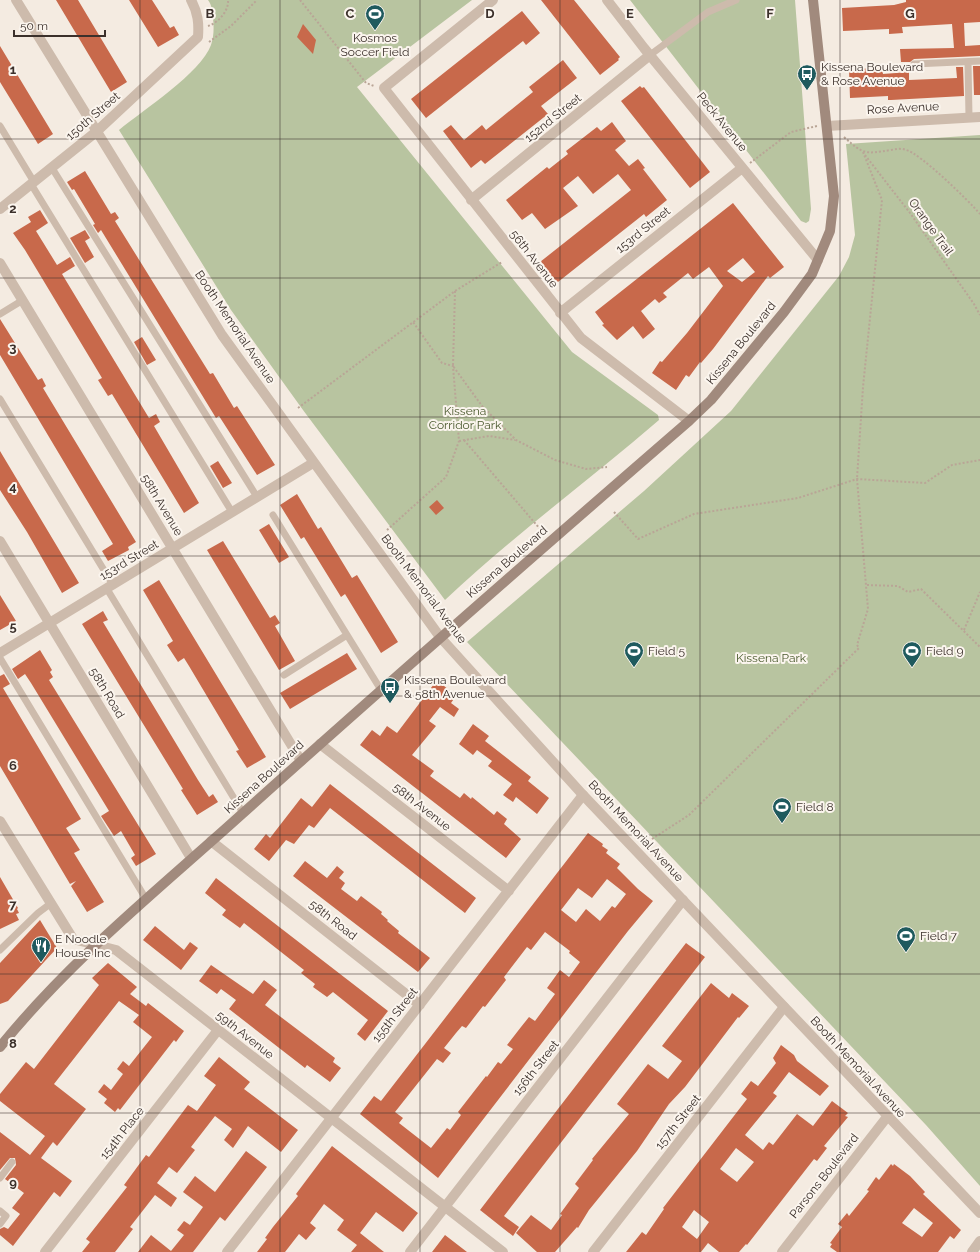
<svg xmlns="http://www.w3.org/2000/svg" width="980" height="1252" font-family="Raleway,sans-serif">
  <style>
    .green { fill: #b8c4a0 }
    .building { fill: #c8694b; fill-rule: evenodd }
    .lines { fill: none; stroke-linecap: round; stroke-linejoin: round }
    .path { stroke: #b9a596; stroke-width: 2; stroke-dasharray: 2 2; stroke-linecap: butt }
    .service { stroke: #cdbbac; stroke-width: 7 }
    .minor { stroke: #cdbbac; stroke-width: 10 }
    .tertiary { stroke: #cdbbac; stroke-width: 10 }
    .secondary { stroke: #a18a7d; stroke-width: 10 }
    .grid { fill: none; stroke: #3b302b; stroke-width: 1; stroke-opacity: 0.55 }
    .labels { text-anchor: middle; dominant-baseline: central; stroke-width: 4; stroke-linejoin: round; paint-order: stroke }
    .poi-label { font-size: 12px; fill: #3b302b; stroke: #fbf5ee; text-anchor: start }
    .street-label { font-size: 12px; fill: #3b302b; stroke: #fbf5ee }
    .park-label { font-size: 12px; fill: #4a5a2e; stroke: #fbf5ee }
    .grid-label { font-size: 13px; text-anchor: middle; font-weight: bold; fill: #3b302b; stroke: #fbf5ee; stroke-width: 4; stroke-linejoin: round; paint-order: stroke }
  </style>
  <rect width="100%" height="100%" fill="#f4ebe1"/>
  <path class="green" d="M208,0H472L357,87L572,352L658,415L659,420C588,481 513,536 445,600L303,410L231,310L119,130C143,110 201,73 211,45C214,36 214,27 213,18C212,11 212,5 208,0Z
    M630,0H795L811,209L809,221L806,223L801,221Z
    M980,135V1186L926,1125L467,642L644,491L731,411L839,276L849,257L855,235L846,144Z"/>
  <path class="building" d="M56,0H78L127,82L111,92Z
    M129,0H152L170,28L174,26L179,35L158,47Z
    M541,0H574L620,57L618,59L619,60L600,75Z
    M906,0H980V22L964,23L965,46L980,45V56L914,59L910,62H901L900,49L954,48L952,24L902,27L903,33L889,34V29L843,31L842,8L894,5L906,2Z
    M522,11L540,33L526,45L523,41L426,118L411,99Z
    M303,24L316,40L313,54L297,37Z
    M0,46L53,134L38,144L0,82Z
    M563,60L577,78L541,106L548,114L485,164L481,160L471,168L443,131L451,125L464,140L482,125L486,130L533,92L529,87Z
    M973,66H980V95H974Z
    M882,67L883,74L909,72V80L957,78L956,67H963L964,96L891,100H888V96L850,98L849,70Z
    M640,86L642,88L644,87L710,172L690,188L621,101Z
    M612,122L626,141L615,150L629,166L638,159L645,168L643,169L667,200L646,217L644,214L558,282L556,280L555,281L540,262L631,190L618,174L593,194L578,176L563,188L578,206L545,229L532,213L522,220L506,200L547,167L549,169L568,154L566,151L597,127L601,131Z
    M85,171L111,214L115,212L119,218L115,221L210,374L213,373L234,408L237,406L275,465L257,475L219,416L216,418L101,230L98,233L93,225L95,224L74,189L72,190L67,182Z
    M733,203L784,267L770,278L768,276L713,349L701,363L700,362L689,377L686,375L676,390L652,373L660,361L662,362L687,333L723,286L709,267L693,279L688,273L663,293L667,297L659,303L655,299L641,311L655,329L643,339L633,326L617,340L602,325L604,324L595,312ZM743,258L755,272L742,282L727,271Z
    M40,210L48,223L36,231L57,265L70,257L75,266L62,274L149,418L156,414L160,422L154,426L199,503L184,513L112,394L108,396L98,380L102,378L25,250L13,233L31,222L28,217Z
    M85,230L90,238L85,241L94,257L85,263L70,238Z
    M0,319L38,380L42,378L46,386L43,388L136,542L128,547L129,550L108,561L102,551L113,544L0,355Z
    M142,337L156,360L147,365L134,342Z
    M0,451L79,583L62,593L27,532L0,490Z
    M218,461L232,483L223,488L210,466Z
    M297,494L318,529L321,527L352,578L357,575L398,642L381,653L345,594L341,597L304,537L301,539L280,505Z
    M437,500L444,508L436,515L429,507Z
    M269,524L289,557L279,563L259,530Z
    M223,541L270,618L275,615L280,623L275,626L295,661L279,670L207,550Z
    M159,580L266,757L247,768L236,751L239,750L189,666L184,658L178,662L167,645L173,641L143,590Z
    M0,595L16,621L0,630Z
    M103,611L108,620L103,622L198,780L209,797L213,794L218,802L197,815L181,790L183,789L82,624Z
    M40,650L52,670L50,672L53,677L49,680L156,854L136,866L131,858L135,855L121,831L114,836L101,816L109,811L31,683L25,674L18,679L12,669Z
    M347,653L357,669L290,709L280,693Z
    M4,674L10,684L3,688L81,819L66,828L80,850L74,853L104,902L87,912L71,886L76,881L70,884L0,766V676Z
    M437,680L456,696L451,703L459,709L454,717L440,707L429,721L436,726L412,755L434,771L430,776L460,798L464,793L471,799L472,797L494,815L497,811L507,819L504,824L521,839L506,858L360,745L372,730L380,736L387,726L397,733Z
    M473,724L489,736L485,741L531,777L528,781L549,798L537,814L516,797L513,802L503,795L512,784L488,766L492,761L477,750L473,755L459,744Z
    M330,784L476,898L465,913L330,808L314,828L309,825L294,844L286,840L269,861L254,849L266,834L270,838L301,798L312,807Z
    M588,833L603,844L602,846L608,850L606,853L620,864L617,868L638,889L653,901L628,931L438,1178L360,1114L374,1096L381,1101ZM607,879L626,894L615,908L612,906L600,921L586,909L576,922L561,910L578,888L592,898ZM545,932L570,951L569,953L580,962L569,977L560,970L547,988L555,994L535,1021L529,1017L521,1027L507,1045L513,1049L501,1064L498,1062L487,1077L486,1076L458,1112L461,1115L450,1130L447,1128L431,1148L399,1123L403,1118L395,1112L437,1059L443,1063L451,1053L444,1048L456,1033L462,1026L466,1028L483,1006L485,1007L506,980L504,977L527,947L531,950Z
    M305,861L327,878L337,866L344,872L339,878L345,883L341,889L357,901L361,896L382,912L381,914L388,920L387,921L399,931L398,933L430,958L418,972L293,876Z
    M0,877L18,908L17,909L19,913L16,914L19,920L0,929Z
    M216,878L388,1011L365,1041L357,1034L368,1020L333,992L327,997L313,987L315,984L301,973L304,970L267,941L244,923L240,928L222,915L226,910L205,893Z
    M40,920L57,948L8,1001L0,1004V963Z
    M155,926L184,950L190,942L198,948L181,970L143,940Z
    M686,943L705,957L504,1216L519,1227L513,1236L480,1210Z
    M108,963L137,987L130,994L146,1006L148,1003L184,1031L176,1042L174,1040L120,1110L118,1108L115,1112L104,1103L107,1099L98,1092L104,1084L111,1090L123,1074L117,1069L123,1061L129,1066L152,1037L133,1022L139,1015L119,1001L54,1084L86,1109L57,1146L53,1142L41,1158L72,1181L60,1197L54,1192L13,1246L0,1235V1229L4,1227L8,1229L20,1214L12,1208L24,1193L5,1179L16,1165L15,1158H10L0,1170V1132L30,1155L45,1136L0,1101V1094L26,1062L34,1069L99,985L92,978Z
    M211,965L253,994L264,980L277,990L265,1005L335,1058L333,1062L341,1068L330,1082L307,1065L305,1068L229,1009L236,1000L221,989L217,994L199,981Z
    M711,983L729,998L732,993L749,1006L739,1018L738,1017L685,1087L669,1104L637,1151L589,1210L578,1228L577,1227L555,1252H537L516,1233L531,1215L551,1230L562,1215L560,1214L579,1188L575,1184L593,1160L592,1159L629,1114L617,1104L648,1064L668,1079L682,1061L662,1046Z
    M781,1045L794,1055L797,1061L829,1086L820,1096L789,1072L773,1093L777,1096L745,1135L763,1150L769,1142L773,1145L797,1114L813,1126L832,1101L848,1113L845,1116L848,1117L824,1146L827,1148L817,1161L814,1159L747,1245L746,1244L739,1252H719L708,1243L701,1252H626L642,1232L646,1235L664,1209L663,1208L747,1099L741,1094L751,1081L758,1086L776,1063L773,1058ZM736,1148L754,1162L737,1182L720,1169ZM694,1210L709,1222L697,1239L682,1227Z
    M219,1057L250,1082L244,1089L298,1130L281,1152L248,1126L233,1148L224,1140L232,1129L215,1116L191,1147L195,1150L177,1173L169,1167L157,1183L177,1198L171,1207L155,1195L130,1227L133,1229L115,1252H82L90,1242L86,1239L127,1187L124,1185L146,1155L149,1157L188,1105L197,1111L216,1085L204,1076Z
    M332,1146L418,1213L403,1232L376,1212L360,1233L384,1252H351L357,1245L337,1230L344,1220L324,1204L310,1223L316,1228L306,1240L299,1234L285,1252H257L267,1239L265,1238L273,1227L298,1196L296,1194Z
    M246,1151L267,1167L225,1221L220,1217L193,1252H138L151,1235L171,1251L184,1235L177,1230L184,1221L190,1225L203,1207L183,1192L195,1176L215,1192Z
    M891,1164L893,1166L894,1164L910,1176L925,1192L923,1194L961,1230L954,1239L950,1236L938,1252H837L830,1247L832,1244L830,1243L842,1227L838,1224L847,1213L849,1216L869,1191L867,1190L876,1177L879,1180ZM914,1208L933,1223L922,1237L902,1223Z
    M445,1235L467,1252H432Z"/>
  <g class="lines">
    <path class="path" d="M300,0L366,83L374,86
      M208,26C218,23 229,11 228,0
      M209,42L231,26L257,0
      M844,137C864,155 865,154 891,150C896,149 901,148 906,150C920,153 969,201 980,214
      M865,155L910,213L974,304L980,315
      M750,163L791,132L817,126
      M455,291L453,366L482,406L516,440L555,460L586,469L607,467
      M298,408L455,291L502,262
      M464,440L540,529
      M459,441L489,436L515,440
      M614,512L638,539L694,514L798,498L857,479L925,483L952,465L980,460
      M387,530L446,477L459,441L453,366L442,363L413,322
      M867,585L898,586L908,592L921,589L980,647
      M964,630L980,592
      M652,839L689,815L859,648L857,645L868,609L857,479L863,387L882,200L863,152"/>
    <path class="service" d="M650,55L708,12L736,0
      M968,62L969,117
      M914,64L980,61
      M0,126L34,182
      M52,168L257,497
      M31,184L232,512
      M0,314L23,300
      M0,399L113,585
      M273,515L381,690
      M107,589L243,813
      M0,658L146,899
      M284,675L347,635
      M0,950L38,913L50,904
      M0,1178L12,1162
      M0,1211L6,1216L0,1224"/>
    <path class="minor" d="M493,0L384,88L581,338L689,421
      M607,0L644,48L818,260
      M827,126L980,117
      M471,200L650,55
      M0,209L96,132L198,37C199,23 198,13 191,0
      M0,263L301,761
      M560,313L742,168
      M0,541L191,858
      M0,653L313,463
      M320,744L509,891
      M0,821L73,939L116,950L503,1252
      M211,841L420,1005
      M45,1252L218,1030
      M227,1252L583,795
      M410,1252L683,900
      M593,1252L784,1007
      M782,1252L887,1117
      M972,1252L980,1241"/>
    <path class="tertiary" d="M16,0L222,335L440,637L583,795L980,1213"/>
    <path class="secondary" d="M0,1047C71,959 159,889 242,814C390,681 539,551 689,421L711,400L784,312L812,274L830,231L834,196L813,0"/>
  </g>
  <path class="grid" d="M140,0V1252M280,0V1252M420,0V1252M560,0V1252M700,0V1252M840,0V1252M0,139H980M0,278H980M0,417H980M0,556H980M0,696H980M0,835H980M0,974H980M0,1113H980"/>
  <defs>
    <symbol id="stadium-pin" viewBox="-11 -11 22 30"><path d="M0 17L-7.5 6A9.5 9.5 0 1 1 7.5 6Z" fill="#1f5a5e" stroke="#fbf5ee"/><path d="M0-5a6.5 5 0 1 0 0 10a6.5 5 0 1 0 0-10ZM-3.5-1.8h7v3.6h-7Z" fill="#fff"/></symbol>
    <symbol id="bus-pin" viewBox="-11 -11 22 30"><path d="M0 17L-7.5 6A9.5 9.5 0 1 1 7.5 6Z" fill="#1f5a5e" stroke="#fbf5ee"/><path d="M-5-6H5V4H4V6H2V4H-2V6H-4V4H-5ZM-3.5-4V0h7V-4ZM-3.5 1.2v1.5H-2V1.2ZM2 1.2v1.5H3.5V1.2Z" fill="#fff"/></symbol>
    <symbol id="restaurant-pin" viewBox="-11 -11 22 30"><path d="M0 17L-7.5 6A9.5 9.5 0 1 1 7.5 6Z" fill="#1f5a5e" stroke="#fbf5ee"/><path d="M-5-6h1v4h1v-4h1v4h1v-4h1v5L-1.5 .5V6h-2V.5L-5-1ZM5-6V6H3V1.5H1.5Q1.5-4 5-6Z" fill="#fff"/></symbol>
  </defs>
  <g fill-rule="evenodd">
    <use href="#stadium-pin" x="364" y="3" width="22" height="30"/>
    <use href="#bus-pin" x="796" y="63" width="22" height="30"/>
    <use href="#stadium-pin" x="623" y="640" width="22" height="30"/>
    <use href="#stadium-pin" x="901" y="640" width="22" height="30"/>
    <use href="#bus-pin" x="379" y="676" width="22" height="30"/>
    <use href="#stadium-pin" x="771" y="796" width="22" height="30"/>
    <use href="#stadium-pin" x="895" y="925" width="22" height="30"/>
    <use href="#restaurant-pin" x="30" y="935" width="22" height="30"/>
  </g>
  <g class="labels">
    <g class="poi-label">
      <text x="375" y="38" text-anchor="middle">Kosmos<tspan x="375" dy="14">Soccer Field</tspan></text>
      <text x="821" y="67">Kissena Boulevard<tspan x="821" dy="14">&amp; Rose Avenue</tspan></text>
      <text x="648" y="651">Field 5</text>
      <text x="926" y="651">Field 9</text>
      <text x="404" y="680">Kissena Boulevard<tspan x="404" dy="14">&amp; 58th Avenue</tspan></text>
      <text x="796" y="807">Field 8</text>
      <text x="920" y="936">Field 7</text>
      <text x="55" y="939">E Noodle<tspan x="55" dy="14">House Inc</tspan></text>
    </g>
    <g class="street-label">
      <text transform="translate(903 108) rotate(-3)">Rose Avenue</text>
      <text transform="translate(93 116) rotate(-41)">150th Street</text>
      <text transform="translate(553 118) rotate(-39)">152nd Street</text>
      <text transform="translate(722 122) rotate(51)">Peck Avenue</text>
      <text transform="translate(931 227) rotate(54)">Orange Trail</text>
      <text transform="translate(643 230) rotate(-39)">153rd Street</text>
      <text transform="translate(534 259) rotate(52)">56th Avenue</text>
      <text transform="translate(235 327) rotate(56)">Booth Memorial Avenue</text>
      <text transform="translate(741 343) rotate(-51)">Kissena Boulevard</text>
      <text transform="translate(162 505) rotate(59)">58th Avenue</text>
      <text transform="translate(129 560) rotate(-31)">153rd Street</text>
      <text transform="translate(507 562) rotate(-41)">Kissena Boulevard</text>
      <text transform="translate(424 589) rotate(53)">Booth Memorial Avenue</text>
      <text transform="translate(107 693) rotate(59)">58th Road</text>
      <text transform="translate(264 777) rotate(-42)">Kissena Boulevard</text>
      <text transform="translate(422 807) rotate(38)">58th Avenue</text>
      <text transform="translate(636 831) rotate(47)">Booth Memorial Avenue</text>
      <text transform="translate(333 920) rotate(38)">58th Road</text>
      <text transform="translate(395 1015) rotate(-52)">155th Street</text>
      <text transform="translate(245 1035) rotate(38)">59th Avenue</text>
      <text transform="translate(858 1067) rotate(47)">Booth Memorial Avenue</text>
      <text transform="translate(536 1068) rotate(-52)">156th Street</text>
      <text transform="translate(678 1122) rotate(-52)">157th Street</text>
      <text transform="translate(122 1133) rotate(-52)">154th Place</text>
      <text transform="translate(824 1176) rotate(-52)">Parsons Boulevard</text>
    </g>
    <g class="park-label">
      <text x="465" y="411">Kissena<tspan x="465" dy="14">Corridor Park</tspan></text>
      <text x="771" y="658">Kissena Park</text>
    </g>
  </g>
  <g class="grid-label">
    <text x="210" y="18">B</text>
    <text x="350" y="18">C</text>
    <text x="490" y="18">D</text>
    <text x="630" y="18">E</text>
    <text x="770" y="18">F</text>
    <text x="910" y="18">G</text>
    <text x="13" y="74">1</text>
    <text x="13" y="213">2</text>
    <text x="13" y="352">3</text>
    <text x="13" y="491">4</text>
    <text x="13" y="631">5</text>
    <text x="13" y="770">6</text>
    <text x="13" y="909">7</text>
    <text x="13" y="1048">8</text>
    <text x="13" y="1187">9</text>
  </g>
  <path d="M14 30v6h91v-6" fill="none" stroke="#3b302b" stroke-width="2"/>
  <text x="20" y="30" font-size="12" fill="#3b302b" stroke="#fbf5ee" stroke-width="3" paint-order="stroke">50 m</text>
</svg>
